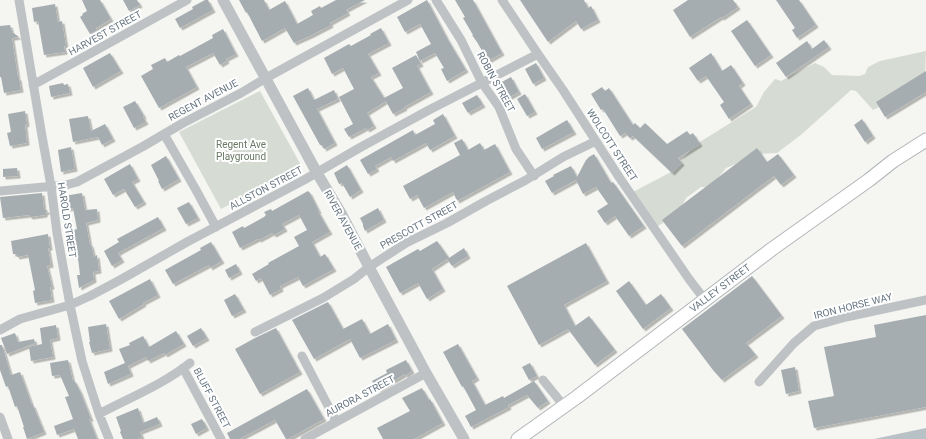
<svg xmlns="http://www.w3.org/2000/svg" width="926" height="439" font-family="Roboto,sans-serif">
  <style>
    .green { fill: #d6dbd3 }
    .water { fill: #b7c1c6 }
    .building { fill: #a5adb1; filter: url(#shadow) }
    .lines { fill: none; stroke-linecap: round; stroke-linejoin: round }
    .secondary-casing { stroke: #b1b6b9; stroke-width: 15 }
    .minor { stroke: #bec2c5; stroke-width: 9 }
    .tertiary { stroke: #bec2c5; stroke-width: 11 }
    .secondary { stroke: #fff; stroke-width: 13 }
    .labels { text-anchor: middle; dominant-baseline: central; stroke-width: 4; stroke-linejoin: round; paint-order: stroke }
    .street-label { font-size: 10px; fill: #667580; stroke: #fff }
    .park-label { font-size: 10px; fill: #687864; stroke: #fff }
  </style>
  <defs>
    <filter id="shadow"><feDropShadow dx="2.5" dy="2.5" stdDeviation="0" flood-color="#0004"/></filter>
  </defs>
  <rect width="100%" height="100%" fill="#f5f5f1"/>
  <path class="green" d="M926,51L925,74L926,84L873,110L856,91L851,90L802,134L777,153L759,154L726,168L711,187H701L686,198L677,215L656,227L633,192L671,172L695,145L756,107L764,92L775,79L781,81L815,63L824,67L832,75L859,76L865,74L868,67L880,61Z
    M260,91L302,167L221,209L179,132Z"/>
  <path class="water" d="M926,428V439H874Z"/>
  <path class="building" d="M82,0H100L111,19L96,28L97,30L90,34L80,17L83,15L82,14L87,11Z
    M123,0H137L140,5L129,11Z
    M205,0H208L213,10L180,28L175,19L193,9L192,7Z
    M239,0H264L269,10L285,1L297,24L313,15L311,11L320,6L321,8L336,0H365L346,10L348,13L330,23L331,25L312,35L294,43L285,28L262,41L247,12L246,13Z
    M427,0L447,38L466,70L447,81L441,69L444,68L435,53L420,61L416,52L431,44L420,24L405,32L397,17Z
    M455,0H473L502,53L488,61L477,42L472,35H473L463,18L465,17Z
    M520,0H584L588,8L591,6L598,20L581,29L576,21L548,42Z
    M688,0H733L738,7L722,18L721,17L690,37L673,10Z
    M776,0H799L816,25L797,38L792,30L795,28Z
    M55,4L58,22L62,21L66,46H64L65,52L44,55L38,21L34,22L32,8Z
    M747,20L771,55L755,66L731,31Z
    M10,25L12,32L19,37L12,38L18,78H19L21,90L4,93L1,77H0V26Z
    M381,28L389,43L368,54L379,73L371,77L386,101L367,113L374,126L367,130L366,128L349,137L344,129L353,124L339,97L354,89L343,68L332,74L324,58L349,44L351,46L371,35L370,34Z
    M223,29L236,54L226,59L227,61L220,65L213,53L186,67L197,87L159,108L141,76L153,69L151,65L165,58L167,62L179,55L180,56L213,38L212,35Z
    M824,40L829,47L786,77L776,63L807,41L812,49Z
    M110,53L121,71L93,87L83,68Z
    M711,53L722,71L731,65L743,83L739,86L751,104L729,119L720,105L724,102L706,76L698,81L689,68Z
    M416,55L421,64L417,66L431,92L404,107L405,108L393,114L384,98L403,88L392,68Z
    M536,63L544,78L533,84L525,69Z
    M926,71V92L885,117L876,102Z
    M511,77L519,92L508,98L500,83Z
    M63,83L64,85L68,84L70,93L51,97L49,86Z
    M602,87L605,91L609,88L633,125L635,123L640,128L645,123L667,144L687,131L690,135L693,133L700,144L678,158L682,163L672,173L633,136L630,138L625,133L620,136L603,109L601,110L591,94Z
    M308,88L314,100L334,90L338,99L317,109L335,143L324,149L322,145H320L293,96Z
    M525,94L535,112L527,116L517,99Z
    M477,95L483,105L468,113L462,103Z
    M135,101L144,116L143,117L146,122L134,128L123,107Z
    M25,111L27,124L25,125L27,143L10,146L7,133L11,132L8,114Z
    M443,114L455,136L430,150L426,143L393,161L391,157L375,166L377,169L368,174L360,160L413,130L415,135L435,124L433,120Z
    M88,116L91,131L105,124L113,139L102,145L98,137L73,142L69,119Z
    M862,119L873,136L865,142L854,125Z
    M567,120L574,132L542,149L536,138Z
    M462,139L468,150L480,143L484,150L495,144L510,172L457,201L453,192L424,208L417,195L410,199L403,186L460,155L454,143Z
    M71,147L75,169L61,172L58,150Z
    M757,148L767,162L778,154L794,175L781,185L774,176L682,246L662,220Z
    M594,154L611,183L613,182L644,226L629,236L615,216L605,223L597,211L608,204L596,187L583,194L576,180L552,193L545,181L554,176L553,175L571,166L577,177L586,160L589,157Z
    M166,156L179,179L162,189L158,181H159L151,165Z
    M130,164L138,179L132,182L144,202L135,207L124,189L113,195L104,179Z
    M347,165L361,190L350,197L342,183L339,184L334,173Z
    M17,168L18,176L3,177V169Z
    M308,191L310,193L319,211H318L330,232L312,242L320,257L325,254L334,269L303,286L298,277L280,286L281,289L270,295L261,278L256,281L252,274L269,264L268,263L299,246L294,237L307,230L299,215L282,224L285,229L274,235L272,233L259,240L258,239L240,248L232,232L243,226L244,228L264,217L266,215L264,212L271,209L272,211Z
    M42,193L44,209L48,211L45,213V215L30,217L29,215L3,218L0,197Z
    M82,193L85,210L97,209L98,220L86,223L90,245L91,244L94,257L97,255L99,271L93,272L94,280L79,288L77,275H80L78,258L76,259L74,245L67,246L71,239L70,231L77,229L73,208L66,209L64,196Z
    M189,202L198,218L186,224L177,208Z
    M378,208L384,220L365,231L363,226V224L360,218Z
    M158,217L164,228L138,242L118,253L122,260L112,266L104,251L119,242L117,239Z
    M48,234L50,248H48L51,265L47,266L52,287H50L52,300L35,303L33,291L35,290L28,255L17,257L16,254H13L11,241Z
    M437,241L449,258L464,248L468,256L452,266L447,259L432,269L443,289L427,299L418,283L400,293L386,267L418,249L420,251Z
    M211,242L222,261L210,268L209,265L173,284L165,270L201,250L200,248Z
    M586,243L607,281L564,305L575,326L589,316L615,350L595,365L568,329L539,345L507,286Z
    M236,264L240,272L229,278L225,270Z
    M752,276L782,316L746,343L756,355L722,380L713,370L682,329Z
    M150,279L158,295L143,303L144,304L119,319L109,301Z
    M629,281L646,305L661,294L671,308L643,329L616,291Z
    M235,294L244,310L232,316L224,300Z
    M328,302L343,329L362,319L370,334L388,324L396,340L360,358L350,339L314,359L292,320Z
    M926,315V407L814,428L808,401L834,396L824,347L876,337L874,325Z
    M106,324L110,349L92,353L89,342H90L88,327Z
    M56,325L58,338L50,340L53,357L31,361L29,347L42,344L40,328Z
    M201,328L207,338L193,346L187,336Z
    M276,328L300,372L260,394L235,349L255,338Z
    M176,331L184,344L165,355L164,353L148,361L146,357L128,366L131,374L108,384L104,372L125,363L119,349L130,345L129,343L143,336L149,347Z
    M15,333L18,342L34,339L35,343L7,354L1,338Z
    M458,344L477,378L472,381L485,405L503,396L504,398L534,381L548,401L538,408L527,395L508,405L509,407L471,427L465,416L476,410L463,386L462,387L443,352Z
    M0,345H2L11,375L20,372L32,405H33L44,432L27,439L23,427H24L17,406L15,407L8,386L6,387L0,370Z
    M68,360L73,381L74,380L80,391L91,419H89L97,439H78L74,429L57,435L54,426L73,419L65,397L69,396L60,375L52,376L50,363Z
    M406,360L412,371L405,376V374L378,390L372,381L387,373L386,370Z
    M530,363L537,376L529,380L522,367Z
    M795,367L799,391L786,394L781,370Z
    M422,388L429,400L430,399L443,423L414,439H383L377,428L410,411L402,398Z
    M307,389L324,419L288,439H286L275,420L239,439H230L227,433Z
    M138,408L143,423L157,417L160,424L140,432L142,437L138,439H123L120,432L121,431L116,417Z
    M202,419L207,428L196,434L191,424Z"/>
  <g class="lines">
    <defs>
      <path id="secondary" d="M518,439L577,397L772,249L869,180L893,161L926,140"/>
    </defs>
    <use href="#secondary" class="secondary-casing"/>
    <path class="minor" d="M19,0L42,136L51,186L57,233L70,305L82,361L99,414L109,439
      M436,0L461,40L482,83L499,107L516,149L534,176
      M502,0L538,54L563,90L619,177L689,279L705,300
      M33,85L187,0
      M164,134L196,190L216,227
      M0,191L66,185L77,182L142,147L183,123L241,93L266,78L408,0
      M0,330L20,319L70,305L90,296L120,280L187,242L304,180L361,147L429,110L538,54
      M255,332L323,298L354,279L369,267L406,243L447,223L486,201L526,180L563,157L596,141
      M302,356L336,421
      M183,368L221,439
      M543,380L564,406
      M759,382L794,343L814,326L846,317L926,300
      M99,414C129,398 164,384 190,363
      M0,417L8,439
      M305,439L426,373"/>
    <path class="tertiary" d="M223,0L317,173L341,213L369,267L426,373L464,439"/>
    <use href="#secondary" class="secondary"/>
  </g>
  <g class="labels">
    <g class="street-label">
      <text transform="translate(105 33) rotate(-29)">HARVEST STREET</text>
      <text transform="translate(496 82) rotate(61)">ROBIN STREET</text>
      <text transform="translate(203 100) rotate(-28)">REGENT AVENUE</text>
      <text transform="translate(612 145) rotate(57)">WOLCOTT STREET</text>
      <text transform="translate(266 188) rotate(-28)">ALLSTON STREET</text>
      <text transform="translate(67 220) rotate(81)">HAROLD STREET</text>
      <text transform="translate(343 220) rotate(61)">RIVER AVENUE</text>
      <text transform="translate(419 225) rotate(-29)">PRESCOTT STREET</text>
      <text transform="translate(720 288) rotate(-37)">VALLEY STREET</text>
      <text transform="translate(853 306) rotate(-14)">IRON HORSE WAY</text>
      <text transform="translate(360 396) rotate(-28)">AURORA STREET</text>
      <text transform="translate(212 398) rotate(62)">BLUFF STREET</text>
    </g>
    <g class="park-label">
      <text x="241" y="144">Regent Ave<tspan x="241" dy="12">Playground</tspan></text>
    </g>
  </g>
</svg>
